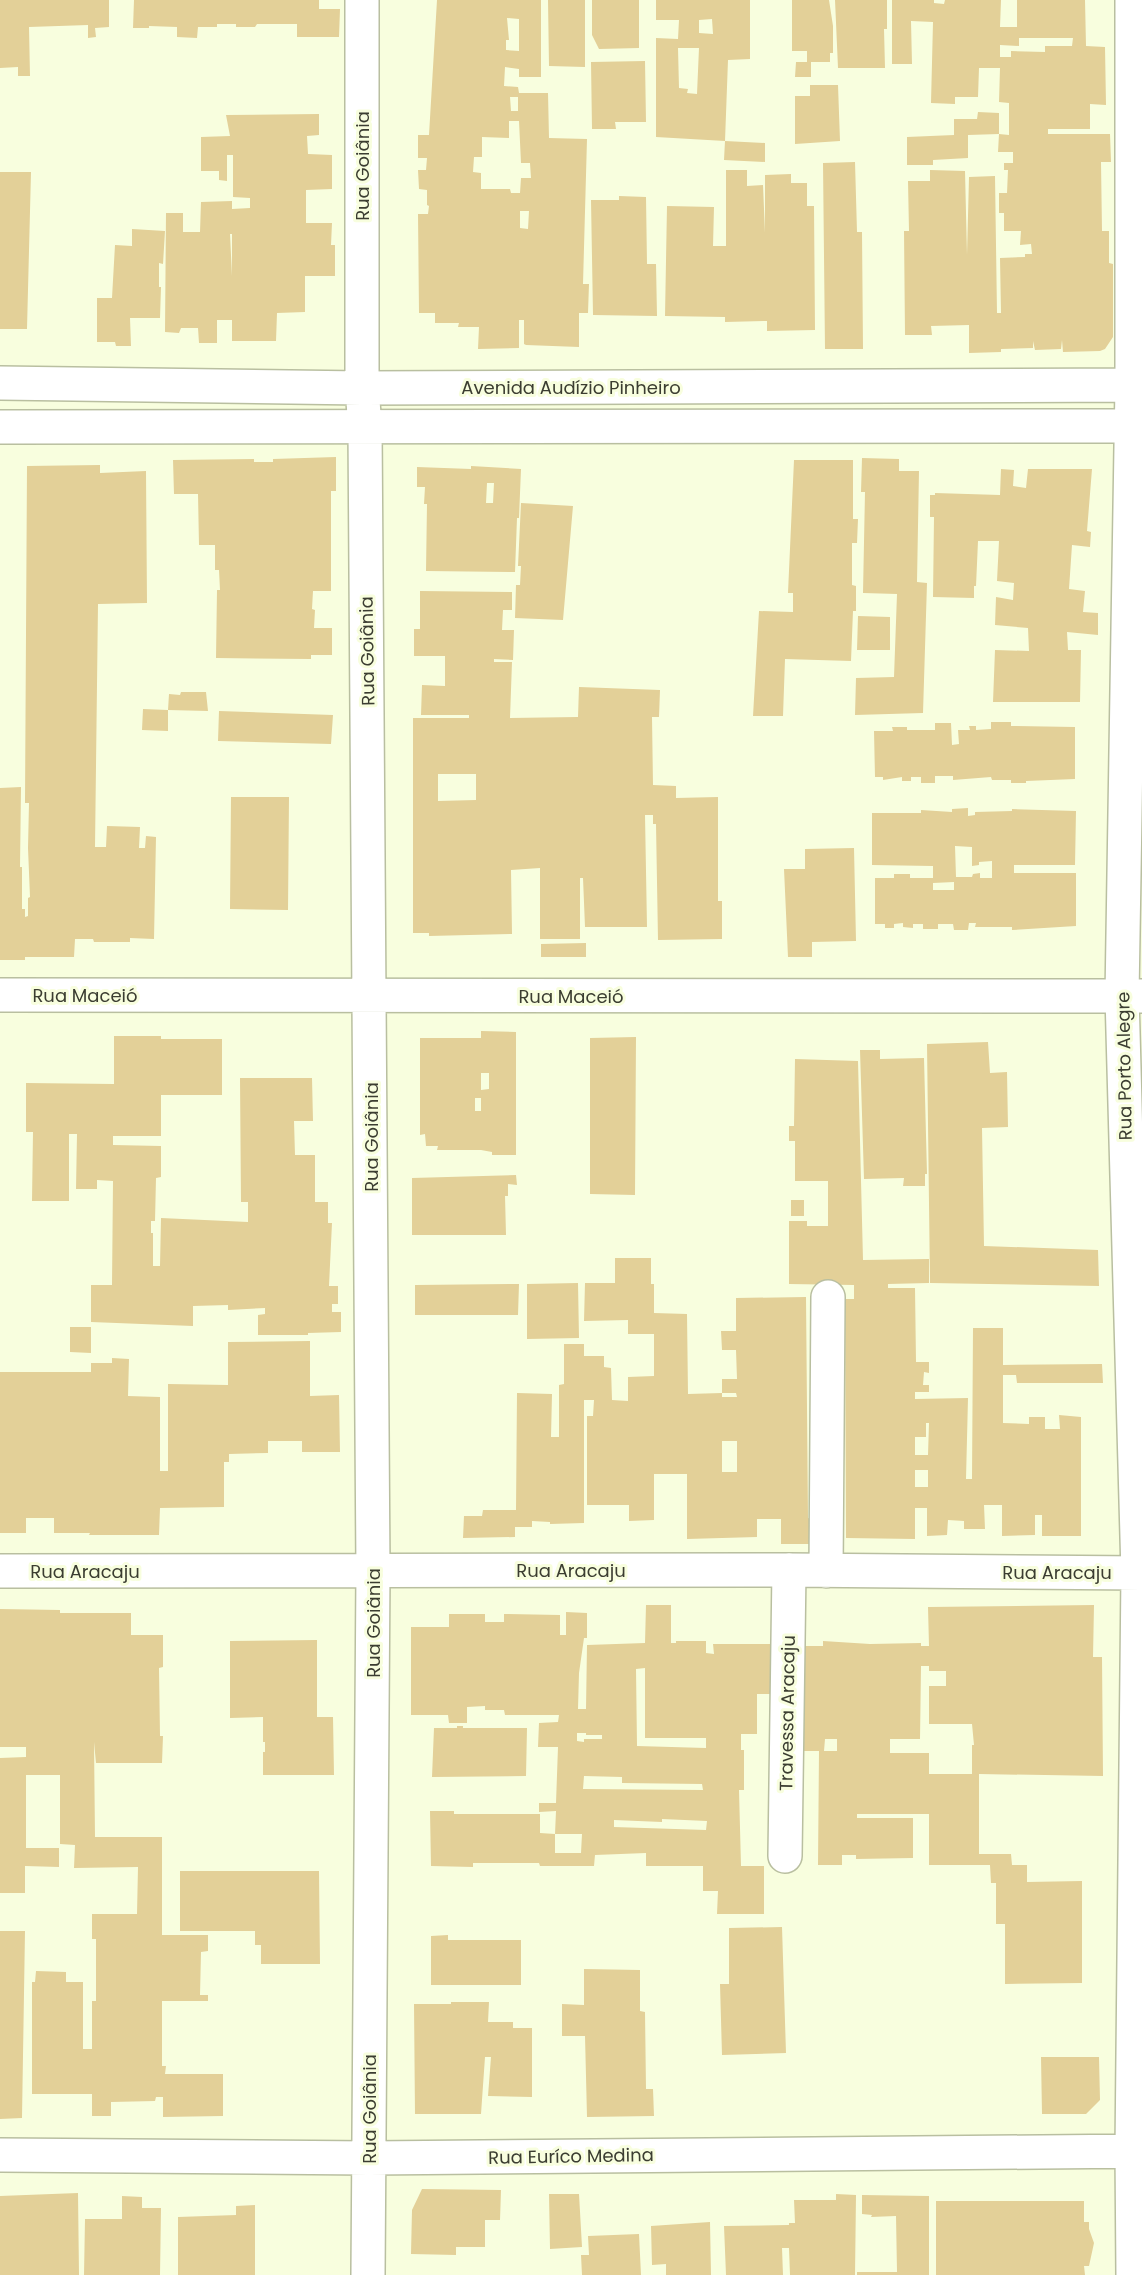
<svg xmlns="http://www.w3.org/2000/svg" width="1142" height="2275" font-family="Poppins,sans-serif">
  <style>
    .building { fill: #e3d098; fill-rule: evenodd }
    .lines { fill: none; stroke-linecap: round; stroke-linejoin: round }
    .street-casing { stroke: #b9bfa0; stroke-width: 36 }
    .street { stroke: #fff; stroke-width: 33 }
    .labels { text-anchor: middle; dominant-baseline: central; stroke-width: 6; stroke-linejoin: round; paint-order: stroke }
    .street-label { font-size: 18px; fill: #3b3d31; stroke: #f8fede }
  </style>
  <rect width="100%" height="100%" fill="#f8fede"/>
  <path class="building" d="M0,0H109V27L95,28L96,37L88,38V25L29,27L30,76H18V67L0,68Z
    M134,0H319V9H340L339,37H297V24H257L255,27H236V24H217V27H198L197,38L177,37V27L149,26V28H133Z
    M437,0H541V77H519V69L505,67L504,86L518,87L519,93H548L549,138L587,139L583,284H589L588,313H579V347L526,345L524,344V320H519V348L478,349L479,327H458L459,323H435V313H419L418,214H428L429,206L427,205V190L419,189L418,170H426L427,158H418V135H429ZM507,18L519,19V51L506,50V40H509ZM510,97H518V111H511ZM509,121H519L521,163H530L531,178H521L520,193H511L510,189H481V173L473,172L474,157H482V137L509,138ZM520,211H529L528,229L520,228Z
    M548,0H585V67L549,66Z
    M592,0H639V48L599,49L592,35Z
    M656,0H750V59L728,60L725,141L765,143V162L724,160L725,141L656,137V38L678,39L679,20H656ZM712,19L713,34L699,33V20ZM678,48H699L697,94L687,93L688,89L679,88Z
    M792,0H829L833,26V53H830V62H811V77H795L796,62H807V51H792Z
    M835,0H887V29H884L885,68H838Z
    M892,0H934V3L944,4L945,0H1001L1000,27H1017V0H1085L1086,46L1105,47L1106,105L1090,104V129H1048V134H1110L1111,162H1101L1102,231H1109V263L1113,264V337L1105,349L1100,351L1063,352L1062,340L1061,349L1035,350L1033,341V348L1001,349V352L969,353V325L931,326L932,335H905L904,231H909L908,181H930V170L965,171L967,255L969,177L995,176L997,313H1001L1000,258L1025,257V254H1032L1031,244L1020,245L1021,231H1004V213H999V193H1007L1008,170H1004V163H1013V152H998L999,134L968,135V158L933,160V165H907V137L954,135V119H977L978,112L999,113V134L1009,135V103L999,102L1000,68H979L978,97H955V104L931,103L933,22L911,21L912,64H892ZM1019,38H1073L1072,46H1045V52L1011,51V57H1000V45L1019,46Z
    M645,61L646,122H615L616,129H592L591,62Z
    M810,85H838L840,141L795,144V96H810Z
    M319,114V135L307,136L308,154L332,155V189L306,190V223H332L331,245H335V276H305V312L277,313L276,341H232V320H217V343H199L198,328H181L179,333L165,332L166,213H183V232H200L201,202L232,201V209L250,208V198L233,197V155H227V181L219,180V171H201V137L230,136L226,115ZM230,234H232V276Z
    M855,162L857,232H862L863,349H825L823,163Z
    M726,170H747V186L763,185L765,233V175L791,174V183H807V206H814L815,330L767,331V321L725,322V317L665,316L667,206L714,207L713,246H726Z
    M0,172H31L27,329H0Z
    M619,196L646,197L647,264H656L657,316L593,315L591,200H619Z
    M132,229L165,231L163,264L159,263V287H161L160,318H130L131,346H116L115,342H97V298H112L115,245L132,246Z
    M336,457V491H331V591H313L312,609L315,610L314,628H332V655H311V659L216,658L217,590H220L219,570H215V545H199L198,494H174L173,460L254,459V462H273V459Z
    M862,458L899,459V471H919L917,582L927,583L923,713L855,715L856,678L894,677L897,594L863,593L865,492H861Z
    M794,460H853V519H858L857,543H852V585L856,586V611H853L851,661L785,659L783,716H753L759,611L793,612V593H788Z
    M100,465V473L146,471L147,603L98,604L95,847H106L107,826L140,827L139,848H145L146,836L156,837L154,939L130,938V942H94L93,939H75L74,957H25V960H0V788L21,787L20,867H22V909H25V917L28,916V898L30,897L28,848L29,803H25L27,466Z
    M471,466L521,469L519,518H517L515,572L426,571L427,504H424L425,487H417V467L471,469ZM487,483H494L493,503H486Z
    M1001,469L1014,470L1013,486L1026,488L1028,469H1092L1087,531L1091,532L1090,547L1072,545L1069,589L1085,591L1083,612L1098,613V635L1067,632L1068,650H1081L1080,702H993L995,650L1029,651L1028,628L995,625L996,597L1013,600L1014,583L997,581L999,541H978L976,586H974V598L933,597L934,517H930V495H935V493L1000,495Z
    M521,503L573,506L563,620L515,618L516,585H520L521,566H518Z
    M420,591L512,592V610H503L502,630H514L513,660L494,659V662H512L510,718L578,717L579,687L660,690L659,717H652L653,785L676,786V798L718,797V901H722V939L658,940L656,824H653V815H645L647,927H585L583,878H580V939H540V868L511,870L512,934L429,936V933H413V718H469V715H421L422,685L445,686V656H414V629H420ZM438,774H476V800L438,801Z
    M858,616L890,617V650H857Z
    M181,692H206L208,711L168,710L169,694L180,695Z
    M143,709L168,710V731L142,730Z
    M219,711L333,715L331,744L218,741Z
    M991,722H1011V726L1075,727V779L1026,781V783H1011V780H992L991,777L953,780V776H935V783H921V777H911V781H902V777L883,780V777H875L874,731H893L892,727H907V730H935V723H951L952,745L959,744L958,730H970L969,726H976V730L991,729Z
    M231,797H289L288,910L230,909Z
    M968,808V816L975,815V812L1012,811V809L1076,811L1075,865H1014V873H1076V926L1012,930V927H975L976,923H969L968,930H954L953,924H938V929H923V924H913V928L903,927V923L894,924V928H885V924H875V878H894V874H910V878H933V866L872,865V813H921V810L952,812V809ZM955,846L972,847V866L979,865V862L992,861V878H980V873L973,874L972,877H956ZM954,882V890H933V883Z
    M854,848L856,941L812,942V957H788L784,869H805V849Z
    M586,943V957H541V944Z
    M481,1031L516,1032V1155H492V1152L481,1150H437L438,1146H426L425,1134L420,1135V1038H481ZM481,1073H489V1089L481,1090ZM475,1098H481V1111H475Z
    M114,1036H161V1039H222V1095H161V1136H113V1145L161,1146V1177L156,1178L155,1221H151V1233H153V1266H160L161,1218L248,1222V1202H241L240,1078H312L313,1121H294L295,1155H315V1202H328V1223H332L329,1286H338V1304H332V1312H341V1332L308,1333V1335H258V1315L265,1314V1308L228,1310V1305L193,1306V1326L91,1322V1285H112L113,1181L97,1180V1189H76L77,1134H69V1201H32L33,1132H26V1083L114,1084Z
    M636,1037L635,1195L590,1194V1038Z
    M988,1042L990,1073L1007,1072L1008,1127L982,1128L984,1246L1098,1250L1099,1286L930,1283L927,1044Z
    M860,1050H880V1059L924,1058L927,1174H925V1186H903L904,1178L864,1179Z
    M795,1059L858,1061L863,1260L929,1259V1283L888,1284V1288H915L916,1362H929V1373L924,1372L923,1385H929V1392H915V1399L968,1398L966,1479H972L973,1328H1003V1365L1102,1364L1103,1383H1017L1016,1375H1003V1423L1029,1424V1417H1045V1429H1060L1059,1415L1081,1417V1536H1042V1515H1035V1535L1002,1536V1505H984L985,1529H964V1521L948,1520L947,1535L927,1536V1508H915V1539L846,1538L845,1299H854V1285L789,1284V1221H807V1226H828V1181H795V1141H789V1126H794ZM926,1423H929L928,1455H915V1437H926ZM915,1470H928V1487H915Z
    M516,1175L517,1185L508,1184V1196H505L506,1235H412V1178Z
    M791,1200H804V1216H791Z
    M615,1258H651V1284H654V1313L687,1314L688,1394L722,1393V1379H737L736,1350H722L721,1331H736V1298L806,1297L808,1518L811,1519V1544H781V1519H757V1537L687,1539V1474H654V1520L629,1521V1505H587V1416H593L594,1400H584V1523L550,1524V1522L532,1521V1527H515V1537L463,1538L464,1516H482L483,1510H516L517,1393L552,1394L551,1437H559V1385L564,1384V1344H584V1356H604V1367L611,1368L612,1400L628,1401V1377L654,1376V1334H628V1320L584,1321L585,1283H615ZM722,1393H736L737,1397H722ZM722,1441H737V1472H722Z
    M578,1283L579,1338L527,1339V1284Z
    M519,1284L518,1315H415V1285Z
    M70,1327H91V1353L70,1352Z
    M310,1341V1396L339,1395L340,1452H302V1441H268V1453L229,1454V1462H224V1507L160,1508L159,1535H89L90,1533H54V1518H26V1533H0V1372H91V1363H112V1358L129,1359L128,1396L160,1397V1471H168V1384L228,1385V1342Z
    M646,1605H671V1643H676V1641H706V1653L714,1654L713,1644H772V1694H757V1734H741V1750H744V1790H739L741,1866H764V1914H717L718,1891H703V1866H646V1853L595,1855L594,1866H540L539,1863H473V1867L431,1866L430,1811H454V1814H540V1833L555,1834V1853H581L582,1834H555L556,1811L539,1812V1803H556L558,1747H538L539,1723L558,1722L559,1715H505L504,1710H485V1706L467,1707V1723H449L448,1715H411V1627H449V1614H485V1622H504V1614L560,1615V1635H566V1612L587,1613V1638H584L579,1673L578,1709H586L587,1645L645,1643ZM645,1668V1738H706V1748L637,1746L636,1669ZM577,1733H586V1735H602V1739H584V1742L577,1741ZM584,1776L622,1777V1783L702,1784L703,1790L583,1789ZM662,1819L707,1821L706,1830L614,1827V1820L662,1822Z
    M1094,1605L1093,1657H1102L1103,1776L979,1774V1854H1011L1012,1865H1027V1882L1082,1881V1983L1005,1984V1924H996V1883H991L990,1865H929V1814H857V1818H913V1858L856,1859V1855H842V1865H818L819,1751H801L803,1646H823V1641L870,1644L921,1643V1646H929L928,1607ZM921,1666H929V1671H946V1686H929V1724H972L974,1745H972V1774H929V1753H890V1739H920ZM825,1739H837V1751H824Z
    M0,1609L60,1610V1613H131V1635H163V1667L159,1668L160,1736H163L162,1763H96L94,1742L95,1837H162V1935H208V1951L201,1952L200,1995H208V2001H162V2066H166L165,2074H223V2116L163,2117V2097H156L155,2101L111,2102V2116H92V2094H32V1982H35L36,1971L66,1972V1982H83V2049H92V2001H96V1939H92V1914H137L138,1867L74,1868L75,1845L60,1844V1775H26V1848H59V1867L25,1866V1893H0V1758L26,1757V1747H0Z
    M317,1640V1717H333L334,1775H263V1752H265V1742H263V1717L230,1718V1641Z
    M457,1726H463V1728H527L526,1776L432,1777L434,1728H457Z
    M180,1871H319L320,1964H261V1945H255V1931H180Z
    M782,1927L786,2053L722,2055L720,1984H729V1928Z
    M0,1931H25L22,2118L0,2119Z
    M448,1935V1940H521V1985H431V1936Z
    M584,1969L640,1970V2011L645,2012L646,2089H653L654,2116L587,2117L585,2036H562V2004L584,2005Z
    M451,2002H489L488,2022H513V2028H532V2097L488,2096L491,2057H485L481,2114H415L414,2004H451Z
    M1041,2057H1099L1100,2100L1086,2114H1042Z
    M422,2189L501,2190L500,2220H485V2247H456V2255L411,2254L412,2210Z
    M78,2193L79,2275H0V2196Z
    M549,2194H579L582,2247L550,2249Z
    M836,2194L856,2195L855,2275H790L789,2248H782L783,2275H726L724,2226L789,2225V2223H795L794,2200H836Z
    M862,2195L929,2196V2275H857V2272H897L896,2216L871,2217L872,2215L862,2214Z
    M122,2196L142,2197V2208H161L160,2275H84L85,2219H122Z
    M936,2201H1084V2222H1089V2229L1094,2243L1089,2266H1084L1085,2275H936Z
    M255,2205V2275H178V2217L236,2215V2206Z
    M710,2222L711,2275H666V2264L652,2265L651,2226Z
    M639,2234L641,2275H582L581,2255H589L588,2236Z"/>
  <g class="lines">
    <defs>
      <path id="street" d="M362,0V388L365,428L373,1571L368,2275
        M1132,0V385L1122,996L1138,1573L1132,2151L1133,2275
        M0,383L362,388L1142,385
        M0,427L1142,426
        M0,995L1142,996
        M0,1571L789,1570L1142,1573
        M826,1571L828,1297
        M785,1856L789,1570
        M0,2155L369,2158L1142,2151"/>
    </defs>
    <use href="#street" class="street-casing"/>
    <use href="#street" class="street"/>
  </g>
  <g class="labels">
    <g class="street-label">
      <text transform="translate(362 166) rotate(-90)">Rua Goiânia</text>
      <text x="571" y="387">Avenida Audízio Pinheiro</text>
      <text transform="translate(367 651) rotate(-91)">Rua Goiânia</text>
      <text x="85" y="995">Rua Maceió</text>
      <text x="571" y="996">Rua Maceió</text>
      <text transform="translate(1124 1066) rotate(-91)">Rua Porto Alegre</text>
      <text transform="translate(371 1137) rotate(-90)">Rua Goiânia</text>
      <text x="571" y="1570">Rua Aracaju</text>
      <text x="85" y="1571">Rua Aracaju</text>
      <text x="1057" y="1572">Rua Aracaju</text>
      <text transform="translate(373 1623) rotate(-90)">Rua Goiânia</text>
      <text transform="translate(787 1713) rotate(-89)">Travessa Aracaju</text>
      <text transform="translate(369 2109) rotate(-90)">Rua Goiânia</text>
      <text transform="translate(571 2156) rotate(-1)">Rua Euríco Medina</text>
    </g>
  </g>
</svg>
